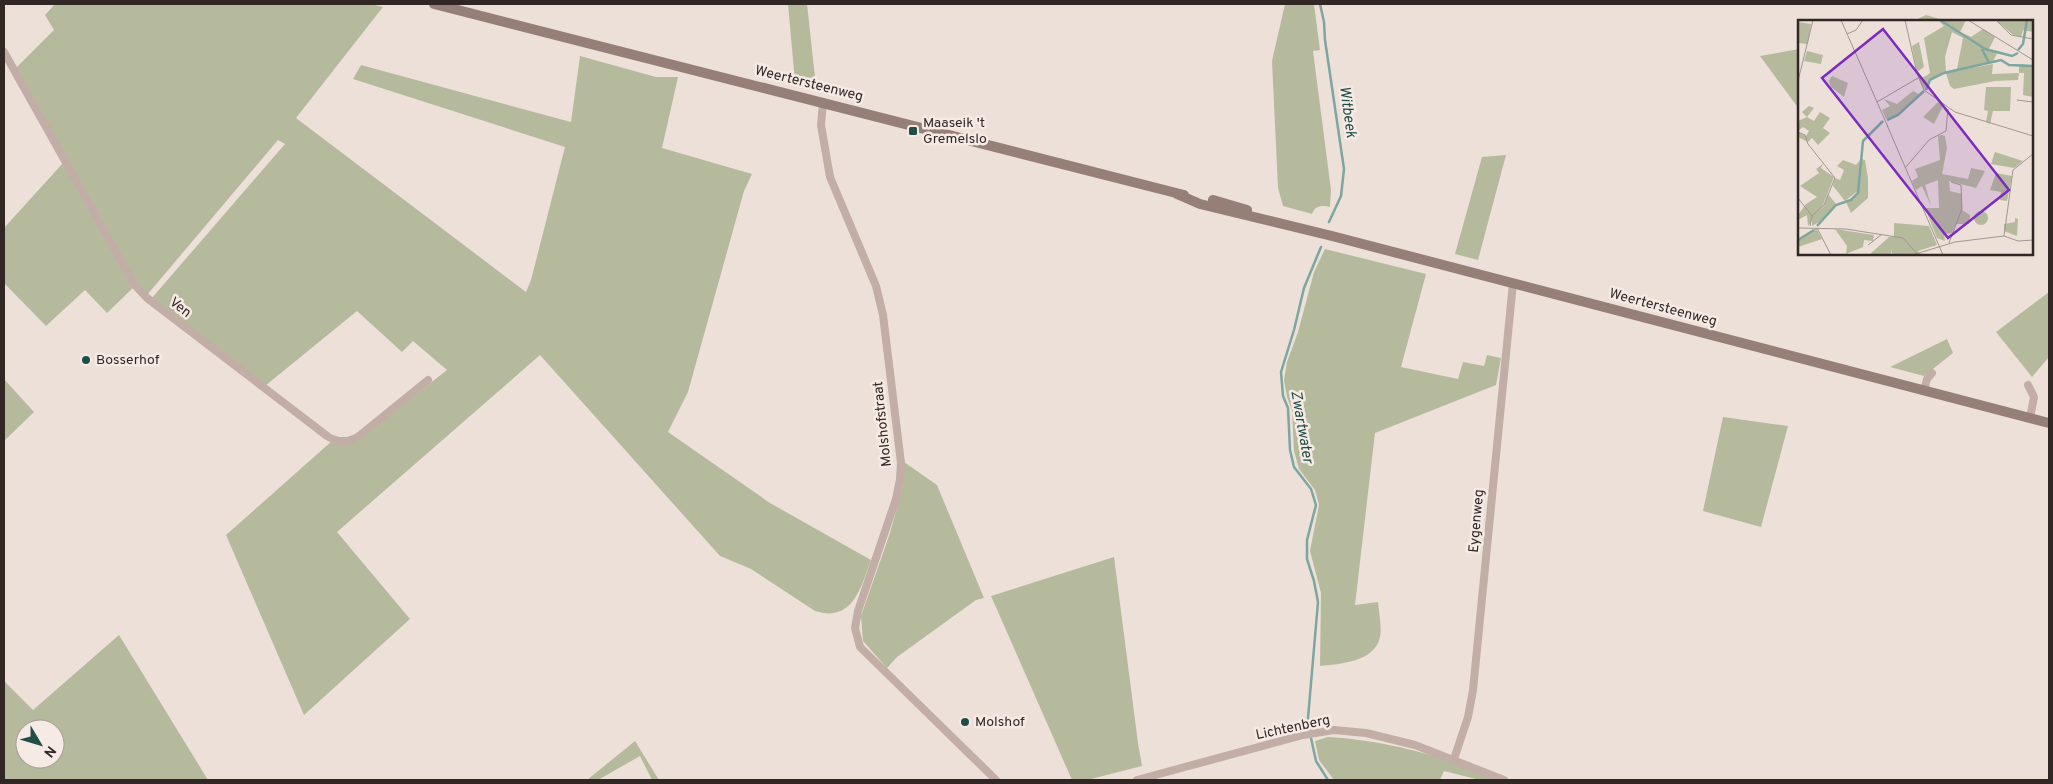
<svg xmlns="http://www.w3.org/2000/svg" width="2053" height="784" font-family="Overpass,sans-serif">
  <style>
    .green { fill: #b6ba9c; fill-rule: evenodd }
    .lines { fill: none; stroke-linecap: round; stroke-linejoin: round }
    .stream { stroke: #7ca69f; stroke-width: 2.5 }
    .street { stroke: #c3aea7; stroke-width: 8 }
    .secondary { stroke: #967e79; stroke-width: 10 }
    .poi-dot { fill: #224d47; stroke: #f6eae5; stroke-width: 2 }
    .labels { text-anchor: middle; dominant-baseline: central; stroke-width: 5; stroke-linejoin: round; paint-order: stroke }
    .street-label { font-size: 14px; fill: #312826; stroke: #f6eae5 }
    .poi-label { font-size: 14px; fill: #312826; stroke: #f6eae5; text-anchor: start }
    .water-label { font-size: 15px; font-style: italic; fill: #224d47; stroke: #f6eae5 }
    .inset-river { fill: none; stroke: #7ca69f; stroke-width: 2.5 }
    .inset-road { fill: none; stroke: #a29691; stroke-width: 1 }
    .view { fill: #7b2cbf; fill-opacity: 0.15; stroke: #7b2cbf; stroke-width: 2.5 }
    .inset-edge { fill: none; stroke: #312826; stroke-width: 2.5 }
  </style>
  <rect width="100%" height="100%" fill="#ede0d9"/>
  <path class="green" d="M55,4H371L383,7L296,118L526,292L531,280L565,147L353,79L361,65L571,122L580,56L656,77H678L662,148L752,174L744,191L688,392L668,432L770,503L871,560C861,587 853,623 815,611L751,569L720,556L540,355L337,532L410,619L304,715L226,535L332,441L360,438L447,370L413,341L402,352L357,311L265,386L151,299L285,144L278,140L147,295L141,289L15,69L54,30L45,15Z
    M788,4H807L816,87L795,82Z
    M1285,4H1314L1320,50L1313,51L1331,190L1330,207C1322,205 1315,206 1312,214L1283,206L1278,188L1272,61Z
    M1926,15L1947,21H1913Z
    M1799,49V109L1760,56Z
    M1506,155L1478,260L1455,254L1482,157Z
    M63,163L134,287L107,313L85,290L46,326L4,283V228Z
    M1325,249L1426,274L1401,367L1458,379L1463,362L1484,366L1487,355L1501,358L1496,385L1375,433L1355,605L1378,602C1379,613 1382,627 1380,637C1375,662 1339,664 1320,666L1321,593L1310,551L1319,505L1315,490L1299,469L1294,451L1292,410L1287,397L1284,380L1287,362L1298,332L1314,272Z
    M2049,292V357L2032,377L1996,332Z
    M1947,339L1953,353L1924,376L1890,367Z
    M4,379L34,412L4,441Z
    M1723,417L1788,426L1761,527L1703,511Z
    M904,462L937,485L984,598L976,600L897,657L887,668L863,641L861,616L890,533L902,489Z
    M1114,557L1138,743L1142,766L1087,780H1072L991,596Z
    M119,635L208,780H4V681L33,710ZM25,729H55V759H25Z
    M1328,737C1367,739 1416,749 1452,762C1467,767 1481,774 1495,780H1480L1444,771L1440,780H1334L1319,760L1315,741Z
    M635,741L659,780H652L640,756L598,780H587Z"/>
  <g class="lines">
    <path class="stream" d="M1320,4L1324,22L1325,40L1344,169L1341,196L1329,222
      M1309,729L1308,718L1318,602L1314,581L1307,559V540L1316,505L1311,489L1294,467L1290,450L1288,408L1283,396L1281,372L1294,330L1304,288L1321,247
      M1311,738L1316,761L1328,780"/>
    <path class="street" d="M4,52L134,284L147,298L327,436C338,443 348,443 359,436L428,380
      M823,102L821,125L830,177L876,286L883,315L901,463L900,479L896,499L858,611L855,628L860,647L996,780
      M2028,385L2034,397L2030,418
      M1924,390L1927,379L1932,373
      M1454,759L1468,717L1473,690L1513,283
      M1137,780L1303,735L1334,730L1366,733L1415,745L1504,780"/>
    <path class="secondary" d="M434,4L1184,195
      M1177,194L1200,204L1332,236L2049,423
      M1213,200L1247,210"/>
  </g>
  <g class="poi-dot">
    <rect x="908" y="126" width="10" height="10" rx="2.5"/>
    <circle cx="86" cy="360" r="5"/>
    <circle cx="965" cy="722" r="5"/>
  </g>
  <g class="labels">
    <g class="street-label">
      <text transform="translate(809 84) rotate(14)">Weertersteenweg</text>
      <text transform="translate(180 308) rotate(38)">Ven</text>
      <text transform="translate(1663 308) rotate(15)">Weertersteenweg</text>
      <text transform="translate(883 424) rotate(-96)">Molshofstraat</text>
      <text transform="translate(1477 521) rotate(-85)">Eygenweg</text>
      <text transform="translate(1293 728) rotate(-12)">Lichtenberg</text>
    </g>
    <g class="poi-label">
      <text x="923" y="123">Maaseik 't<tspan x="923" dy="16">Gremelslo</tspan></text>
      <text x="96" y="360">Bosserhof</text>
      <text x="975" y="722">Molshof</text>
    </g>
    <g class="water-label">
      <text transform="translate(1347 112) rotate(82)">Witbeek</text>
      <text transform="translate(1301 427) rotate(80)">Zwartwater</text>
    </g>
  </g>
  <g transform="translate(1798 20)">
    <rect width="235" height="235" fill="#ede0d9"/>
    <path d="M140,0L183,28L199,33L195,42L159,49L165,18L154,12L147,37L148,52L132,60L127,70L120,58L119,52L114,26L121,22L126,47L119,52L122,58L128,56L132,53L126,18L146,6ZM144,0H168L162,12L173,17L185,9L197,17L191,29L184,27ZM198,0H235V12L225,10L223,17L214,14ZM0,2L13,4L10,24L0,23ZM9,31L25,35L23,44L6,41ZM195,44L194,54L221,53V45L224,44L235,47V77L225,75L226,53H221L220,60L197,61L156,69L152,66L148,53ZM34,56L50,63L46,77L33,67L31,61ZM188,67H213L212,91H195L192,104L188,102L190,91L186,90ZM115,71L121,74L101,94L88,99L84,90L92,86L86,79L99,84ZM140,82L145,86L136,104L125,97ZM11,86L16,88L9,97L16,101L22,92L32,98L25,108L32,113L20,125L14,118L10,122L0,117V112L8,116L11,111L5,107L0,111V101L9,97L4,92ZM144,115L147,116L149,128L144,154L170,159L173,148L187,151L178,168L151,161L152,171L164,174V190L172,195L171,204H158L154,213L146,214L147,221L139,218L127,188H141L140,160L127,165L133,186L124,166L118,170L114,161L120,157L117,149L142,140L140,116ZM197,132L225,141L216,148L193,144ZM63,139L61,170L47,181L35,166L37,158L42,160L46,150L39,146L45,140L58,145ZM64,139L67,140L70,158V178L53,193L48,182L61,172ZM25,144L23,148L36,157L25,185L10,206L9,195L0,200V195L8,184L19,177L2,166L21,153L18,149ZM198,153L214,156L209,181L202,180L203,172L192,170ZM30,174L38,184L25,200L14,206V197L26,186ZM176 198a7 7 0 1 1 14 0a7 7 0 1 1-14 0ZM217,198L220,199L219,216L206,211V204L217,202ZM96,203L131,206L139,225L120,231L123,235H94V229L93,235H71L91,217H96ZM18,208L24,219L0,227V220ZM37,209L76,215L75,221L66,220L65,227L48,234L49,226Z" fill="#b6ba9c"/>
    <path class="inset-river" d="M142,0L187,29L214,36L220,33M184,29L191,43M220,30L225,24L229,0M128,70L132,60L146,53L203,40L211,45L235,46M89,100L100,95L126,71M19,206L38,185L53,180L60,173L65,121L85,101M0,220L16,210"/>
    <path class="inset-road" d="M43,0L90,107M107,0L119,53L126,70L157,92L235,116M170,0L235,40M198,0L213,15L235,19M49,14L58,10L65,0M0,61L15,0M219,80L235,82M79,82L120,58M89,105L145,235M0,112L7,115L10,124L37,158L26,185L14,196L12,206M107,148L131,120L148,111L150,89M0,178L14,196M0,208L48,209L105,218L120,235M19,208L33,235M206,216L215,150L235,134M151,223L164,189L163,165L153,162M70,225L83,215M114,235L157,222L206,216L220,221L235,220"/>
    <path class="view" d="M85,9L211,170L150,218L24,58Z"/>
    <rect width="235" height="235" class="inset-edge"/>
  </g>
  <rect width="2053" height="784" fill="none" stroke="#312826" stroke-width="10"/>
  <g transform="translate(40 744) rotate(128)"><circle r="24" fill="#f6eae5" stroke="#a79c99"/>
  <path d="M0-4L9 19L0 12L-9 19Z" fill="#224d47"/>
  <text y="-8" font-size="14" font-weight="bold" text-anchor="middle" fill="#312826">N</text>
  </g>
</svg>
